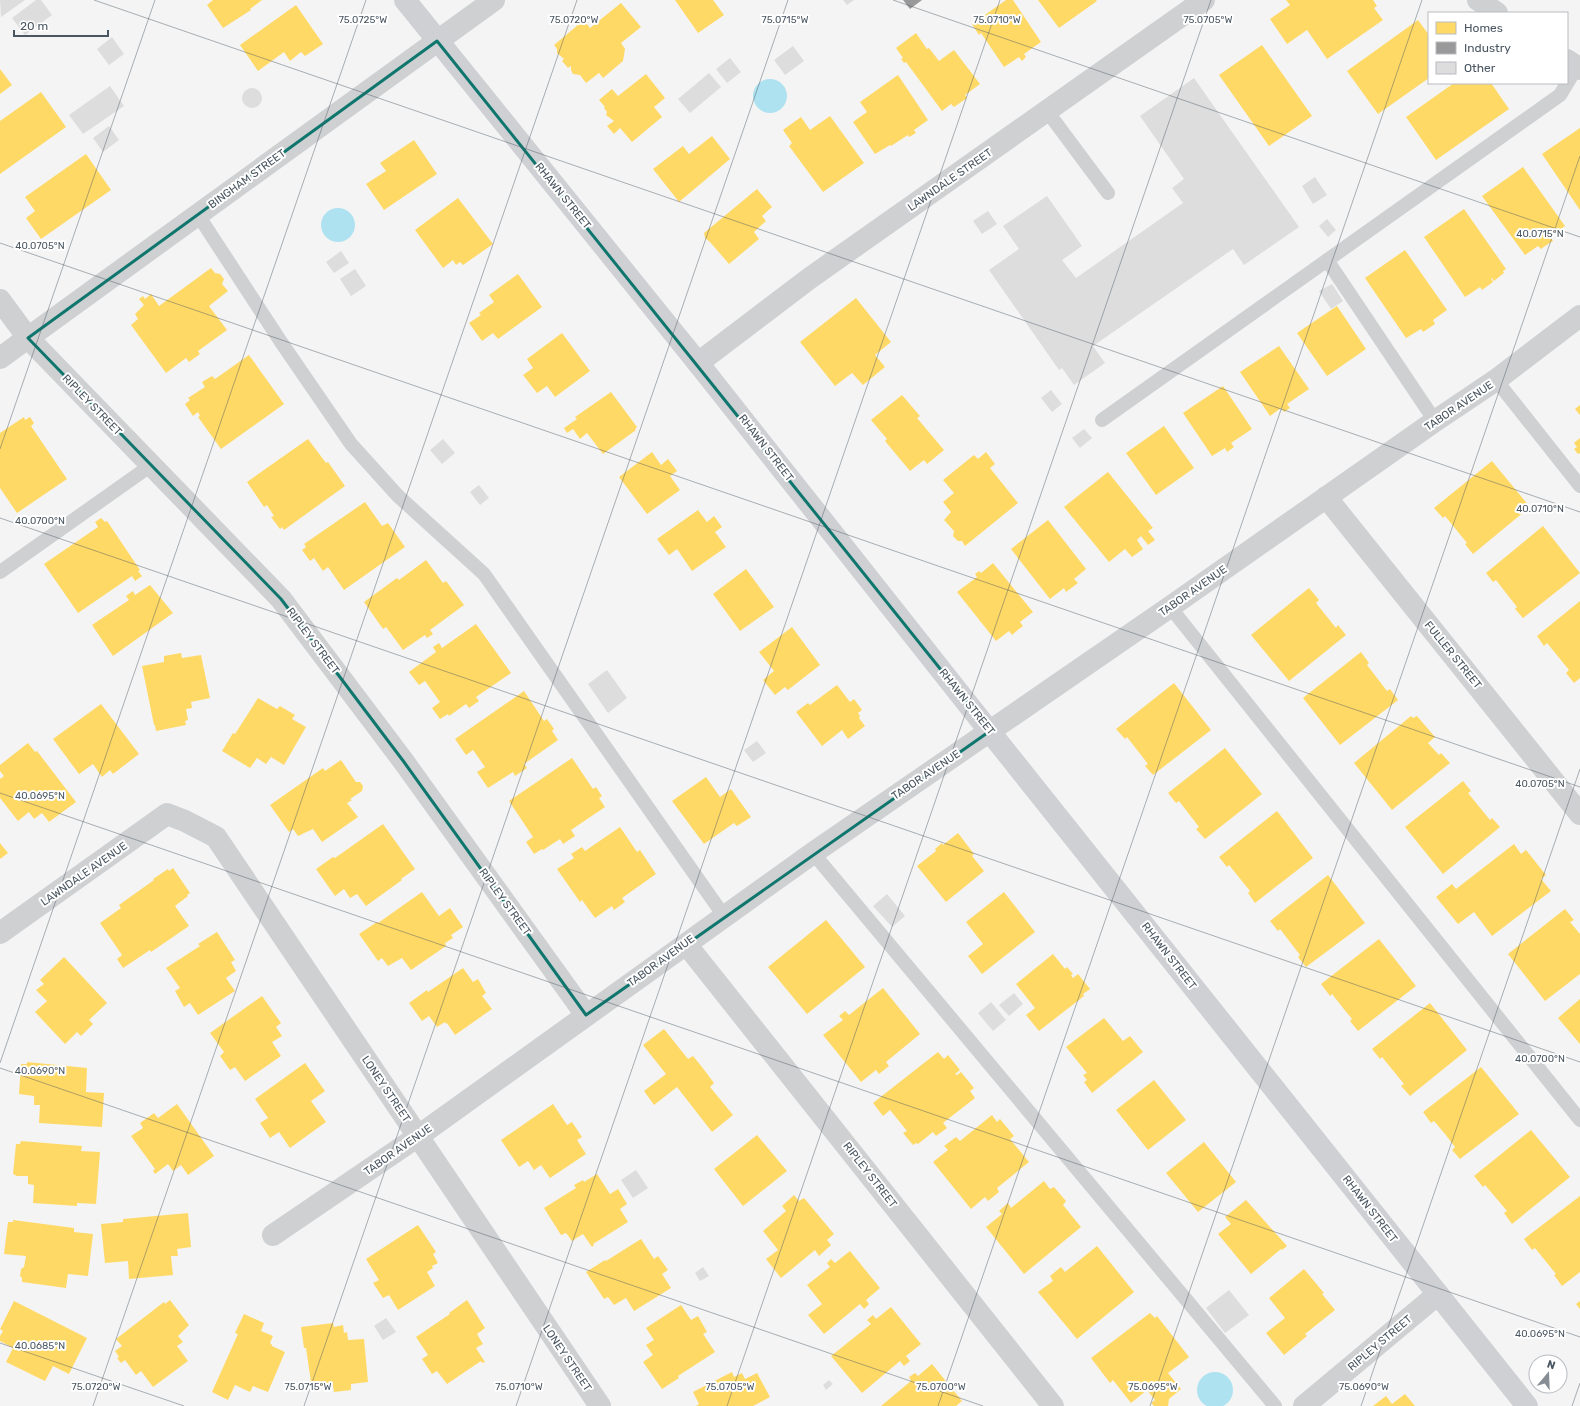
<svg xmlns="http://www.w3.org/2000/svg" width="1580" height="1406" font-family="Rubik,sans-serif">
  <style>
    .water { fill: #aee2f0 }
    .homes { fill: #ffd966 }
    .industry { fill: #999 }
    .building { fill: #ddddde }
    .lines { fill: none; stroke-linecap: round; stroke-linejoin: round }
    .service { stroke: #ced0d2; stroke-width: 14 }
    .minor { stroke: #ced0d2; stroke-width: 22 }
    .secondary { stroke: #ced0d4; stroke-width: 22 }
    .marked { fill: none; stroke: #0f766e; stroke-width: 3; stroke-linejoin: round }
    .ticks { fill: none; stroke: #4a5661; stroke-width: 1; stroke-opacity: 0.45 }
    .labels { text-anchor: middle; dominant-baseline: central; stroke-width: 4; stroke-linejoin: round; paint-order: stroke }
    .street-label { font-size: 11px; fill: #4a5661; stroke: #fff }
    .ticks-label { font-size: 10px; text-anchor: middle; fill: #4a5661; stroke: #fff; stroke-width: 4; stroke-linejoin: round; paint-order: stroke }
  </style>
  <rect width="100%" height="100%" fill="#f4f4f4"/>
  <path class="water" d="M753 96a17 17 0 1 1 34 0a17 17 0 1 1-34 0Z
    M321 225a17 17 0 1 1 34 0a17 17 0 1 1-34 0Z
    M1197 1390a18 18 0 1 1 36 0a18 18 0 1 1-36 0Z"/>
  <path class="homes" d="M213,0H262L250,9L251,10L223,28L207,5Z
    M675,0H713L724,15L698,33Z
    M1006,0H1013L1041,42L1024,54L1026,57L1022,61L1019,57L1004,67L981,33L979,35L972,24Z
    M1038,0H1096L1097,1L1059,28Z
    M1286,0H1373L1377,6L1374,8L1383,20L1327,59L1307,30L1287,44L1270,19L1290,5Z
    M621,3L641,27L621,43L625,49L623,61L603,78L599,73L586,83L580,75L573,74L571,70V66L568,68L562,61L564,59L557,53V49L554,45L584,20L590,28Z
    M296,5L323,44L305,56L301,52L290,61L284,52L258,71L240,45Z
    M1418,20L1429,35V78L1378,114L1347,71Z
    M916,33L927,49L929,48L939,61L954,50L980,84L965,95L967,98L954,107L951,104L942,111L906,62L904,63L901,59L903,58L896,48Z
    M1262,45L1312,116L1269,146L1219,75Z
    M0,69L12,85L0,94Z
    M646,74L665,98L654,107L662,117L632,142L620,128L614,134L607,126L614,121L606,115L607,112L604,108L605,107L599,100L612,89L618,96Z
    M898,75L928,120L914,130L916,133L909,137L908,135L891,146L890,145L875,154L853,122L867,112L860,102Z
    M1454,83H1491L1509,109L1436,160L1406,117Z
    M41,92L66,127L0,174V121Z
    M830,116L864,163L823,192L789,146L792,143L783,130L801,117L810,130Z
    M1580,128V210L1542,154Z
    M712,136L730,159L679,202L653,169L683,146L689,154Z
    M414,140L437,174L384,210L366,184L386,171L380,163Z
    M86,154L111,190L41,239L26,218L35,211L25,197Z
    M1523,167L1565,226L1550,237L1553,241L1548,244L1541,249L1538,246L1525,255L1482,196Z
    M757,189L772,207L762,216L766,221L754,232L759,239L729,264L710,242L705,238L704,233Z
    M458,198L493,244L463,265L460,262L456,265L453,260L443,268L415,230Z
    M1464,209L1506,269L1503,271L1504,273L1494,281L1492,278H1491L1493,282L1482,290L1480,287L1465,297L1424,237Z
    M1405,250L1447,310L1433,320L1435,324L1423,332L1421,329L1406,338L1365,278Z
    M211,268L215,273L220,274L224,279L222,284L228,291L209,306L227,330L198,351L200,354L189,362L186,358L166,373L131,325L138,319L135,314L144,305L139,299L143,296L145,299L151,294L159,306Z
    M518,274L542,307L498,339L493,333L482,341L469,323L481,315L479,313L494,302L489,295Z
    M856,298L891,342L875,355L885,367L863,385L852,373L835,386L800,342Z
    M1337,306L1366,349L1327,376L1297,333Z
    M562,333L590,371L555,397L547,386L537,393L523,375L533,368L527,359Z
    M1279,346L1309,389L1287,404L1290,408L1284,412L1281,408L1270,416L1240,372Z
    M249,355L284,404L221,449L198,417L200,416L198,412L193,416L185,404L190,400L188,398L205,387L202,382L212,376L215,379Z
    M1223,386L1252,429L1231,443L1234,447L1227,452L1225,448L1212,456L1183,413Z
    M611,392L637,427L635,429L636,430L603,454L587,433L580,439L573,429L567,433L564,428L577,419L575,417Z
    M902,395L920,416L917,418L944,450L927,464L924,460L910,471L885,441L887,439L871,420Z
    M1580,405V415L1575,409Z
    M24,417L25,420L30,417L34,423L31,426L67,479L17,513L0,488V433Z
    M1164,426L1194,468L1156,495L1126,453Z
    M1580,438V453L1578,454L1574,449L1577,447L1574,443Z
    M308,439L326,463L328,462L345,486L284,530L282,527L280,529L271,517L274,516L267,505L264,507L247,482Z
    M652,452L661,465L668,459L677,471L670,476L680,490L647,514L619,477Z
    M986,452L995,464L990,468L1018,503L965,546L962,541H958L953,536L954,531L944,520L951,512L943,502L954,493L943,480L974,455L978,459Z
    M1492,461L1530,507L1473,554L1465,544L1467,543L1445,516L1443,518L1434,508Z
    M1108,472L1153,528L1148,531L1155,540L1148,545L1141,536L1137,540L1143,549L1132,557L1125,549L1109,562L1064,507Z
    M365,502L382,526L388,523L405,547L344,590L328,567L323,571L314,558L310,561L302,550L306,547L304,544Z
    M698,510L707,522L714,516L722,527L715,532L726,547L692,571L677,549L669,555L657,539Z
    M101,518L105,522L107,521L140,570L138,571L142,576L135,581L132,576L78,613L44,564L98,527L95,522Z
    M1048,520L1086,569L1074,579L1078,583L1066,592L1064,588L1050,599L1011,549Z
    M1543,526L1580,573L1523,618L1515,609L1517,607L1506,593L1496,580L1493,582L1486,573Z
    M426,560L443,583L446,581L464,605L430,630L433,634L427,638L425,635L403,650L386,627L383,629L364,602L397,578L399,580Z
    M993,563L1033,612L1020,622L1023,626L1019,629L1012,635L1009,631L996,641L957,592L977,577L975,574L979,571L981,573Z
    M746,569L774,607L740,631L713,594Z
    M150,585L173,613L113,656L92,625L129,600L126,596L133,591L135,595Z
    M1309,588L1319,600L1316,603L1336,628L1338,625L1346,635L1289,681L1251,635Z
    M1580,601V678L1574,683L1566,673L1569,670L1547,643L1544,646L1537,636Z
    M476,624L511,673L476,697L479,701L469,708L466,704L449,716L448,714L440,719L432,708L440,702L425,681L419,685L409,672L436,652L433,647L439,643L442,648Z
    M792,627L820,665L788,690L785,687L775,695L763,680L774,671L759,652Z
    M1361,652L1369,663L1367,665L1387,691L1390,689L1398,700L1340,745L1303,698Z
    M181,653L182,658L201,655L210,698L191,702L192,708L186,709L188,720L185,721L186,725L156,731L155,725H154L142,666L164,662V656Z
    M1174,683L1211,730L1153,775L1145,766L1148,764L1127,737L1125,739L1116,729Z
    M837,685L850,702L854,699L862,710L858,713L860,716L859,718L865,726L848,739L842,730L822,746L796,712L808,703L810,705Z
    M524,691L544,721L547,719L554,729L552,731L558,740L524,764L527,768L515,776L513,772L488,788L477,772L485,767L473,750L466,755L455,739Z
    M258,698L277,709L280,706L295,715L292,719L306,727L284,765L271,757L266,764L257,758L250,768L222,751L233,733L235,734Z
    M101,704L139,754L113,774L110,770L102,777L93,764L79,774L53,739Z
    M1411,716L1413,718L1417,716L1435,737L1428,743L1439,755L1441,753L1450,763L1392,810L1354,763Z
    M28,743L35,752L37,751L76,802L49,822L42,813L34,819L29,812L18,821L0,798V779L4,776L0,771V765Z
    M1225,748L1262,794L1205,839L1196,829L1199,827L1179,801L1176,803L1168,793Z
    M572,758L593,789L596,787L602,796L599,798L605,807L571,830L575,836L563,844L560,839L543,850L542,849L534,854L526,842L533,837L509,801Z
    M341,760L356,782H360L363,786L362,791L350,799L352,800L347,803L358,817L322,842L313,829L298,836L293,829L289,832L270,805L323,768L325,771Z
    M706,777L720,797L731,789L751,817L737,826L734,823L704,844L672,801Z
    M1463,781L1471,791L1468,793L1490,820L1492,818L1500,827L1443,874L1405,827Z
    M1277,811L1313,858L1255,903L1248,893L1250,891L1229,865L1227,867L1219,857Z
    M383,824L415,869L401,879L402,880L366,906L357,894L350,898L344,889L335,896L316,869L333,857L335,858Z
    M620,827L637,852L640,850L656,874L622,898L625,902L614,910L612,906L595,918L582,900L580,902L557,869L574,858L571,854L582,847L585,851Z
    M958,833L974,854L972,856L984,871L946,902L917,866L936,851L935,849L942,843L943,845Z
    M0,843L8,853L0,859Z
    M1514,844L1521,854L1526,850L1546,875L1541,879L1551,891L1492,936L1474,912L1458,924L1436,897L1452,884L1456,889Z
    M173,868L190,893L187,895L188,896L175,906L189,926L151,952L150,950L123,968L117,959L122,955L100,923L121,908L119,905L154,880L153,879L168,869L169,871Z
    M1328,875L1365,923L1306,967L1298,957L1300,955L1280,929L1278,931L1270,921Z
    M422,892L439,916L450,908L463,927L451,935L453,938L445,943L446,946L411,970L402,958L388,966L382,958L378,961L359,934L377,922L378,923Z
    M1004,892L1035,932L982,974L968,956L983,944L966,922Z
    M1565,909L1574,920L1570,922L1580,934V974L1545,1001L1508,954Z
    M826,920L865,967L807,1014L768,967Z
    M217,932L235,960L231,962L236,971L226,978L235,991L198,1015L190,1003L184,1007L175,991L180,988L166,968L200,946L198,944Z
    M1379,939L1416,986L1358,1031L1350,1021L1352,1019L1343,1008L1332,994L1330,996L1321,984Z
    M1053,954L1065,969L1067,967L1073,974L1071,975L1073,978L1078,974L1090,989L1083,994L1084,996L1039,1031L1026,1015L1035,1008L1016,984Z
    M64,957L107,1003L89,1020L93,1024L81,1036L77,1032L65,1044L35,1012L47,1001L36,990L44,984L40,980Z
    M463,968L473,982L478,979L486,993L482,996L492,1009L455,1035L447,1023L446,1024L445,1022L437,1027L429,1016L422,1021L409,1003L427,990L428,992Z
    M883,988L920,1034L886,1062L889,1066L879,1074L876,1070L861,1082L823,1035L843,1020L839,1016L845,1011L849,1015Z
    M262,996L281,1023L276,1027L282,1036L272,1042L281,1056L245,1081L235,1067L230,1070L220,1056L224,1052L210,1033Z
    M1580,999V1044L1558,1018Z
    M1430,1003L1467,1050L1410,1096L1401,1086L1404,1084L1382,1057L1380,1059L1372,1049Z
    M1104,1018L1123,1041L1130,1036L1143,1052L1092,1093L1084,1082L1087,1080L1083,1075L1087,1073L1066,1047Z
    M664,1029L688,1059L693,1056L702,1067L714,1083L710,1087L733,1115L712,1132L677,1087L654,1105L644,1091L666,1074L643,1045Z
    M938,1052L944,1059L948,1055L960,1070L955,1074L957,1075L961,1072L974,1088L970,1091L975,1098L943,1123L947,1128L936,1136L933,1132L918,1144L916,1143L913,1145L903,1133L907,1131L890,1110L883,1116L873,1103Z
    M27,1062L87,1068L86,1092L104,1093L102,1127L39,1123L40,1105H34V1096L19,1094L21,1064H27Z
    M305,1063L325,1091L311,1101L326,1122L290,1148L279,1132L270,1138L260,1123L268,1118L255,1099Z
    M1481,1067L1519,1114L1460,1159L1452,1150L1455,1147L1445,1134L1434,1121L1431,1123L1423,1112Z
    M1154,1080L1186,1120L1148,1150L1116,1110Z
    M177,1104L214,1156L188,1175L181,1165L173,1171L168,1164L155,1174L153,1171L155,1169L131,1136L143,1128L140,1123L154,1113L158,1118Z
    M553,1104L567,1125L572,1122L582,1137L577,1140L586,1154L550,1178L541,1165L534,1170L528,1161L519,1167L501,1140Z
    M992,1115L997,1122L1000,1119L1014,1136L1010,1139L1029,1162L997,1188L999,1192L988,1201L985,1197L971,1209L933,1162L948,1150L944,1146L956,1137L960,1141Z
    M1531,1130L1570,1177L1512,1224L1504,1213L1507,1211L1485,1185L1483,1187L1474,1176Z
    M757,1135L787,1171L743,1206L714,1169Z
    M21,1141L82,1146L81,1151L100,1152L96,1204L77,1203V1206L33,1203L34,1185L28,1184V1176H17L13,1174L16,1144H20Z
    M1204,1142L1236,1182L1198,1212L1166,1173Z
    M597,1174L610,1194L618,1189L627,1204L620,1209L628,1222L593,1244L594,1245L592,1247L583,1234L572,1241L566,1233L561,1235L544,1208L576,1188L574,1185L583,1180L584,1182Z
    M1044,1181L1050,1189L1054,1187L1066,1201L1063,1205L1081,1227L1024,1274L986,1227L1002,1214L999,1211L1008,1203L1011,1208Z
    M794,1195L799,1201L804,1198L834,1234L827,1240L831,1245L819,1256L815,1250L781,1278L766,1259L778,1250L763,1231L786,1211L782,1206Z
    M1580,1196V1272L1562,1286L1554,1275L1556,1274L1535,1248L1532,1250L1524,1239Z
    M1246,1200L1287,1246L1282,1250L1281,1249L1251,1274L1218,1234L1231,1224L1225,1217Z
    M188,1213L191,1247L177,1249L178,1256H171L173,1275L129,1279L128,1261L105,1263L101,1224L123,1222V1219Z
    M13,1220L74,1228V1232L93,1234L88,1276L68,1274L66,1288L22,1282V1278L20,1276L21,1269L24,1267L26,1256L4,1254L8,1222H13Z
    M418,1225L436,1252L433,1254L438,1263L432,1266L433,1268L427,1272L435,1286L398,1310L389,1295L383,1298L373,1283L379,1280L366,1259Z
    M641,1239L654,1259L658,1256L668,1270L662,1274L671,1288L634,1311L626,1298L614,1305L608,1297L604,1299L586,1272L605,1260L606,1261Z
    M1097,1246L1134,1292L1077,1339L1038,1292L1053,1281L1050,1276L1061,1267L1065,1272Z
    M850,1251L880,1288L866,1300L869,1304L864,1309L860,1304L824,1334L808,1315L822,1304L807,1285L830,1267L827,1263L831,1259L835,1263Z
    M1304,1269L1324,1293L1322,1294L1335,1310L1305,1334L1307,1336L1284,1355L1266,1333L1285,1318L1269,1298Z
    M170,1300L189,1325L178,1336L183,1342L177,1346L188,1361L153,1387L141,1371L136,1375L125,1360L121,1363L117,1358L119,1357L115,1351L122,1346L116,1339L164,1302L165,1304Z
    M467,1300L485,1328L477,1334L483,1344L476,1348L485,1362L482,1363L481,1361L447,1384L437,1371L432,1374L422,1359L428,1355L416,1337L450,1314L449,1313Z
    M14,1301L87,1338L69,1374L53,1366L45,1381L6,1362L13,1348L0,1341V1336L3,1331L0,1329Z
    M1580,1301V1309L1576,1304Z
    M681,1305L691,1320L698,1316L707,1332L703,1334L715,1352L678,1376L679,1378L662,1389L643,1362L653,1355L646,1345L654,1340L646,1328Z
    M891,1307L921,1344L906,1356L910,1361L904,1366L900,1361L862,1393L831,1356L871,1324L867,1320L873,1315L876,1319Z
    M1150,1313L1155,1318L1157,1316L1189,1357L1168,1373L1181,1389L1169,1399L1168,1406H1154L1151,1403L1155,1400L1147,1390L1131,1403L1113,1380L1110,1383L1091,1358Z
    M244,1314L264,1323L261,1331L273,1336L270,1343L272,1345V1346L285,1352L268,1392L253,1386L250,1392L235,1385L228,1400L212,1392L238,1334L235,1333Z
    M333,1323L334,1327L343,1325L344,1333L347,1332L348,1340L364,1339L368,1382L351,1384V1390L334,1392L333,1386L312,1389L306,1348H304L301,1327Z
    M932,1364L962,1401L956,1406H881L911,1381L909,1377L915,1373L918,1376Z
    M732,1372L734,1377L742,1373L745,1379L757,1373L770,1397L753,1406H696L699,1404L693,1392Z
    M1405,1394L1415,1406H1373L1386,1396L1392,1404Z"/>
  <path class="industry" d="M903,0H922L910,9Z"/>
  <path class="building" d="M0,0H25L1,17Z
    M36,0H41L52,15L25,35L12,18Z
    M843,0H854L847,5Z
    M112,37L124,54L109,65L97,49Z
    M793,46L804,61L785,75L774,60Z
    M730,58L741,72L727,83L716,69Z
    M709,73L721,87L690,113L678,99Z
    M1194,78L1299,227L1244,265L1233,249L1093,346L1105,363L1074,385L1062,368L1059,370L989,270L1019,249L1003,226L1047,196L1082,246L1062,260L1076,278L1183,203L1172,188L1184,179L1140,116Z
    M110,86L124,106L83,134L69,115Z
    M242 98a10 10 0 1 1 20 0a10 10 0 1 1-20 0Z
    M109,126L119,140L103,152L93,138Z
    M1315,177L1327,195L1313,204L1302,186Z
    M988,211L997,224L982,234L973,221Z
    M1327,219L1336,230L1328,237L1319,226Z
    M341,251L349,263L334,273L326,262Z
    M355,269L366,286L351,296L340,279Z
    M1332,284L1343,301L1331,309L1319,291Z
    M1051,390L1062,404L1052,412L1041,398Z
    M1084,429L1092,438L1080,448L1072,438Z
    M443,439L455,453L442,464L430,450Z
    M479,485L489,498L480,505L470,492Z
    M607,670L627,698L608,713L588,684Z
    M757,741L766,753L753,762L744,750Z
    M887,894L905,916L892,927L873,906Z
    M1014,993L1023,1004L1009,1016L999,1005Z
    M991,1002L1006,1020L993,1031L978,1013Z
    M636,1170L648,1188L633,1198L621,1180Z
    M703,1267L709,1276L700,1281L695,1273Z
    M1229,1290L1249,1315L1225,1333L1206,1308Z
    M386,1318L396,1332L383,1340L374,1326Z
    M829,1380L833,1384L826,1390L823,1385Z"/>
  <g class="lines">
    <path class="service" d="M1047,111L1108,193
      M198,215L281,342L351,444L398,496L484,574L724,916
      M1327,260L1435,421
      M1496,380L1580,486
      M1102,420L1560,95L1577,67
      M0,572L150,466
      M1170,607L1580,1120
      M813,853L1275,1406"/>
    <path class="minor" d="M1478,0L1497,13
      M1567,60L1580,69
      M0,300L28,338L281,599L404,762L586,1015
      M0,358L494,0
      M698,363L810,278L1204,0
      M1326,497L1580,814
      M0,933L167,814L185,821L216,837L600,1406
      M686,944L1053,1406
      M273,1235L417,1137L813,853L1170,607L1435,421L1496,380L1580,316
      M1304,1406L1438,1294"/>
    <path class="secondary" d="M405,0L698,363L963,698L1527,1406"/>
  </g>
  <path class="marked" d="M437,41L990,731L586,1015L404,762L281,599L28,338Z"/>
  <path class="ticks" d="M94,0L1580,512M893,0L1580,237M0,243L1580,787M0,449L155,0M0,518L1580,1062M0,793L1580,1337M0,1063L366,0M0,1068L983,1406M0,1343L184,1406M93,1406L577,0M304,1406L788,0M516,1406L1000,0M727,1406L1211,0M938,1406L1422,0M1150,1406L1580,156M1361,1406L1580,769M1572,1406L1580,1383"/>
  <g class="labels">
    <g class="street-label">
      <text transform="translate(247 179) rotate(-36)">BINGHAM STREET</text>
      <text transform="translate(950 180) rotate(-35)">LAWNDALE STREET</text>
      <text transform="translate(563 196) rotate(51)">RHAWN STREET</text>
      <text transform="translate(92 405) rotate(46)">RIPLEY STREET</text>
      <text transform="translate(1459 406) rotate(-34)">TABOR AVENUE</text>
      <text transform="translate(766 448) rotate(52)">RHAWN STREET</text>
      <text transform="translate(1193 591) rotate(-35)">TABOR AVENUE</text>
      <text transform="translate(313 641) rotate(53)">RIPLEY STREET</text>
      <text transform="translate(1453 655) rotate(51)">FULLER STREET</text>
      <text transform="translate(967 702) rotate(51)">RHAWN STREET</text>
      <text transform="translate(926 775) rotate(-34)">TABOR AVENUE</text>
      <text transform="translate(84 874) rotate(-35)">LAWNDALE AVENUE</text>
      <text transform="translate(505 902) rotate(54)">RIPLEY STREET</text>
      <text transform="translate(1169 956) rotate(52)">RHAWN STREET</text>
      <text transform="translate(661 961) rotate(-36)">TABOR AVENUE</text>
      <text transform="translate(386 1089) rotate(56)">LONEY STREET</text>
      <text transform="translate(398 1150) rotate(-35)">TABOR AVENUE</text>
      <text transform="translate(870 1175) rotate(52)">RIPLEY STREET</text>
      <text transform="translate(1370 1209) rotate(52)">RHAWN STREET</text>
      <text transform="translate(1380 1343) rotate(-40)">RIPLEY STREET</text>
      <text transform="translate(567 1358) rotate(56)">LONEY STREET</text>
    </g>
  </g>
  <g class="ticks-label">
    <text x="574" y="23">75.0720°W</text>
    <text x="785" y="23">75.0715°W</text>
    <text x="997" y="23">75.0710°W</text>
    <text x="1208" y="23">75.0705°W</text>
    <text x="363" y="23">75.0725°W</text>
    <text x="1540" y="237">40.0715°N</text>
    <text x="40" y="249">40.0705°N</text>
    <text x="1540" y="512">40.0710°N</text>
    <text x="40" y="524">40.0700°N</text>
    <text x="1540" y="787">40.0705°N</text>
    <text x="40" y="799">40.0695°N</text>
    <text x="1540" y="1062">40.0700°N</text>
    <text x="40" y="1074">40.0690°N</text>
    <text x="1540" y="1337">40.0695°N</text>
    <text x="40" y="1349">40.0685°N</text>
    <text x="96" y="1390">75.0720°W</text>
    <text x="308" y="1390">75.0715°W</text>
    <text x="519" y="1390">75.0710°W</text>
    <text x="730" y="1390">75.0705°W</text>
    <text x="941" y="1390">75.0700°W</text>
    <text x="1153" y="1390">75.0695°W</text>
    <text x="1364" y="1390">75.0690°W</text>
  </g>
  <rect x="1428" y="12" width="140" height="72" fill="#ffffff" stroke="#b7bbc0"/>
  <rect x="1436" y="22" width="20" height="12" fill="#ffd966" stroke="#b7bbc0"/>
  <text x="1464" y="32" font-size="12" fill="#4a5661">Homes</text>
  <rect x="1436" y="42" width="20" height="12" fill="#999999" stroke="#b7bbc0"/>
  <text x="1464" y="52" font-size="12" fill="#4a5661">Industry</text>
  <rect x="1436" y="62" width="20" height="12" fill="#ddddde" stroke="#b7bbc0"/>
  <text x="1464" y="72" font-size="12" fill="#4a5661">Other</text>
  <g transform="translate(1548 1374) rotate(19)"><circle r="19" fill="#ffffff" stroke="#b7bbc0"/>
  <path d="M0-3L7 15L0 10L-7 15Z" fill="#868d94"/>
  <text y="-6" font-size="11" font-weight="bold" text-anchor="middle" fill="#4a5661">N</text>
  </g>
  <path d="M14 30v6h94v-6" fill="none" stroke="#4a5661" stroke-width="2"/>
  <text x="20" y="30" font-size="12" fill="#4a5661" stroke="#ffffff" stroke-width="3" paint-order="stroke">20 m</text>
</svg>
